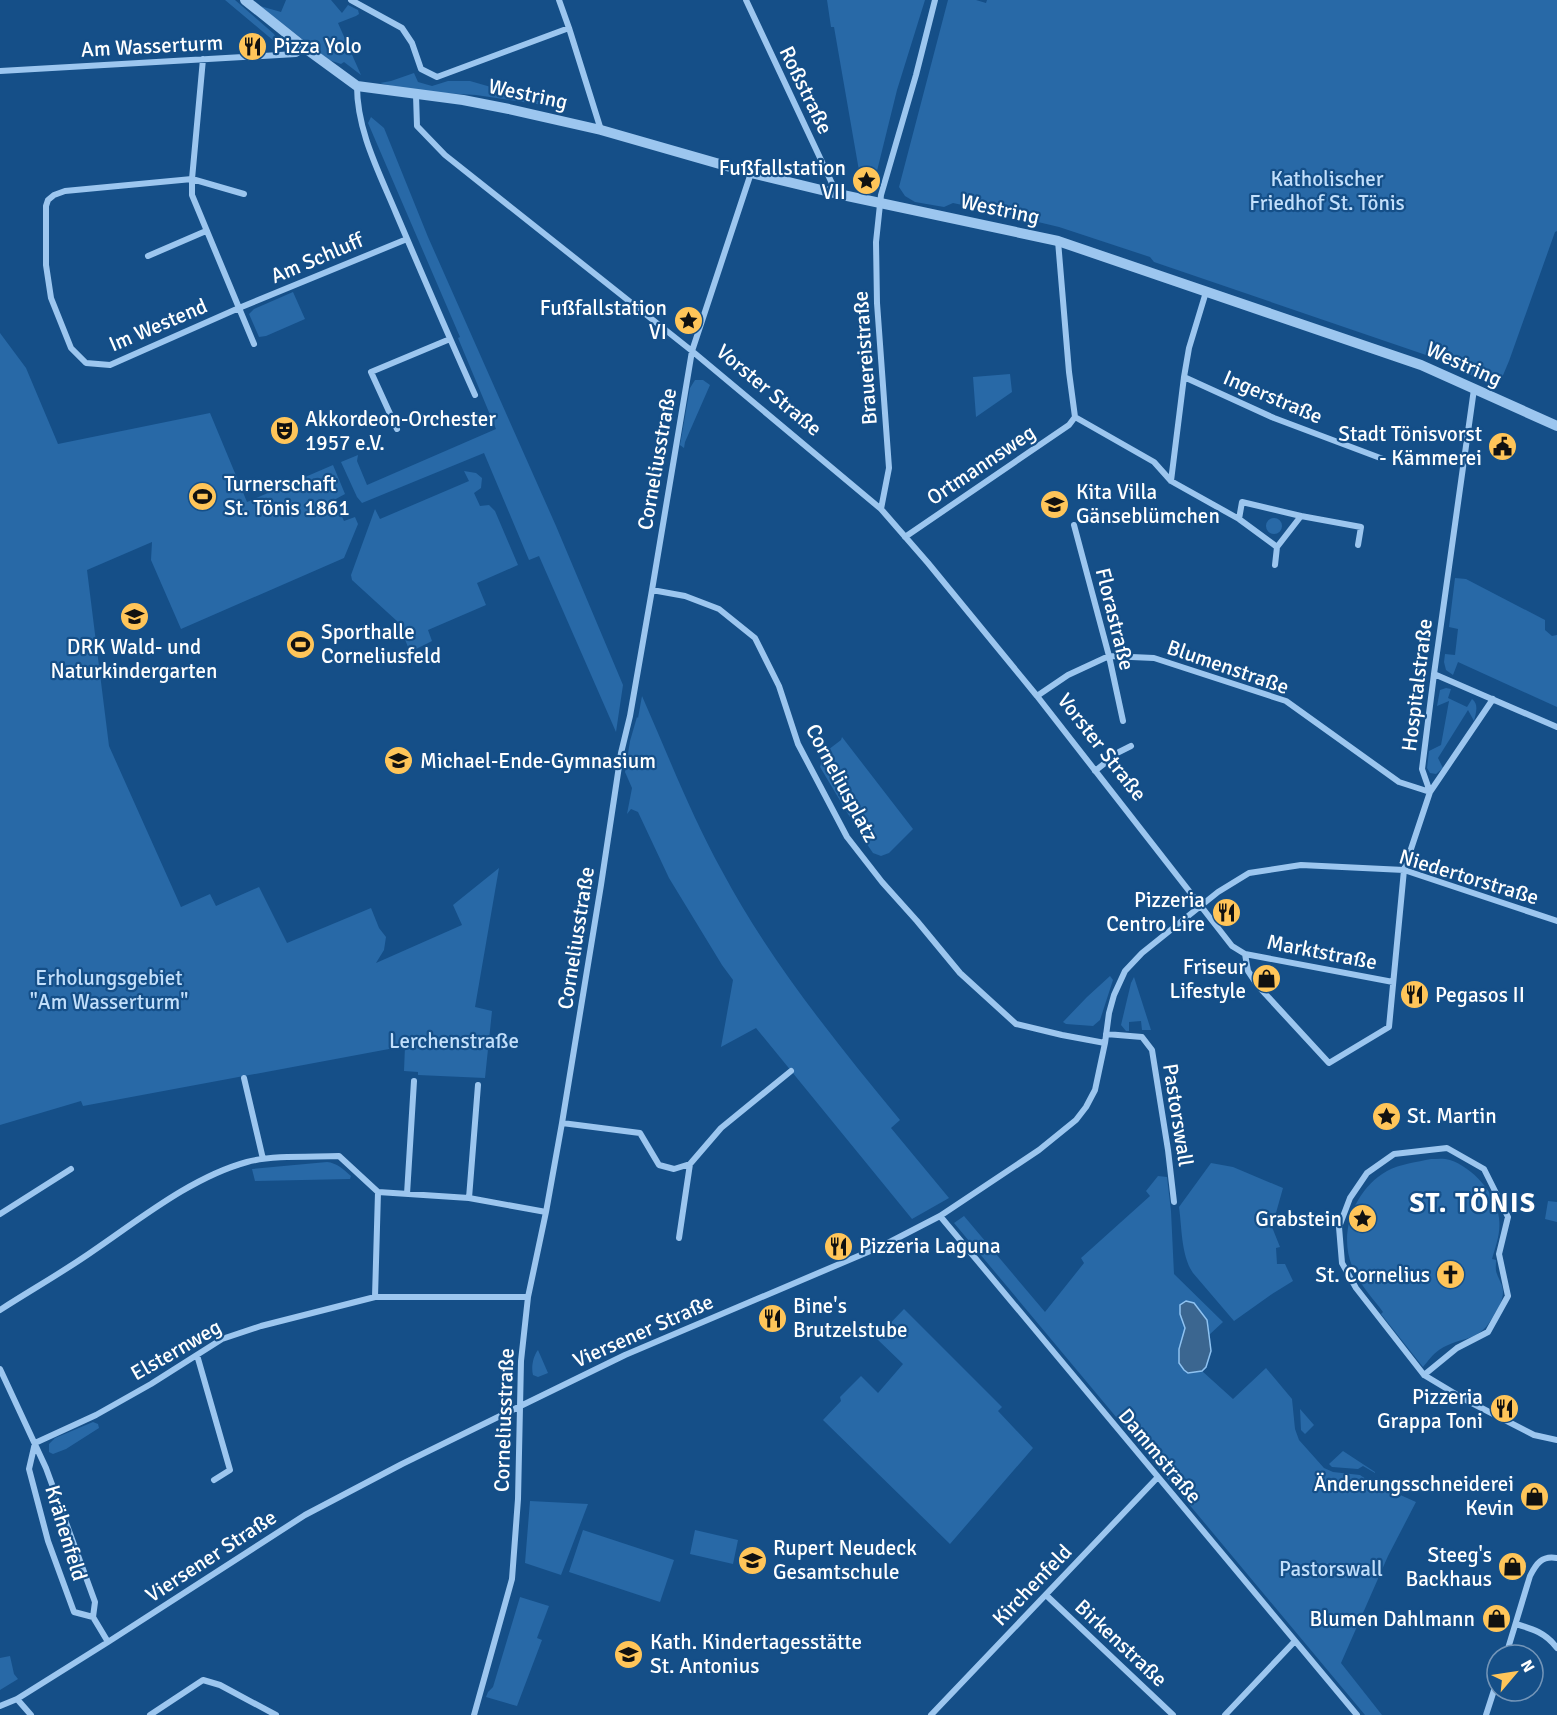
<svg xmlns="http://www.w3.org/2000/svg" width="1557" height="1715" font-family="Signika,sans-serif">
  <style>
    .green { fill: #2869a7 }
    .water { fill: #3b6690; stroke: #8ec2f1; stroke-width: 1.5 }
    .lines { fill: none; stroke-linecap: round; stroke-linejoin: round }
    .minor { stroke: #9cc6ef; stroke-width: 6 }
    .tertiary { stroke: #9cc6ef; stroke-width: 10 }
    .labels { text-anchor: middle; dominant-baseline: central; stroke-width: 4.5; stroke-linejoin: round; paint-order: stroke }
    .street-label { font-size: 21px; fill: #fff; stroke: #154f88 }
    .poi-label { font-size: 21px; fill: #fff; stroke: #154f88; text-anchor: start }
    .park-label { font-size: 21px; fill: #c2dffb; stroke: #154f88 }
    .district-label { font-size: 27px; font-weight: bold; letter-spacing: 1.5px; fill: #fff; stroke: #154f88 }
  </style>
  <rect width="100%" height="100%" fill="#154f88"/>
  <path class="green" d="M225,0H235L274,34L281,47Z
    M286,0H331L342,13L348,5L358,10L359,14L356,16L338,23L361,75L344,62L341,64L329,60L260,6L281,12Z
    M827,0H925L897,90L876,175L869,186L862,188L834,27H831Z
    M948,0H976L986,3L987,0H1557V231L1555,232L1509,361L1498,387L1426,355L1154,262L1150,257L1059,227L1009,215L953,203L944,207L915,202L905,196L899,187Z
    M414,73L418,82L432,86L448,81H470L563,108L476,95L411,91L380,83L391,81Z
    M371,117L384,128L428,237L556,526L623,685L616,732L539,556L529,560L484,453L362,503L357,497L341,462L358,455L357,461L367,485L496,429L458,338L460,337L368,123Z
    M293,292L305,319L266,336L259,337L249,314L254,309Z
    M0,333L26,368L58,444L210,413L247,502L333,465L345,494L334,500L344,521L355,517L358,524L344,558L181,629L151,560L152,542L87,570L109,746L181,907L210,894L216,906L259,887L287,943L371,908L379,928L386,937L384,950L376,963L462,925L453,905L499,868L475,1007L492,1011L485,1078L418,1075V1072L404,1071L405,1046L83,1106L81,1101L0,1125Z
    M1010,374L1012,392L976,417L973,377Z
    M695,380H703L710,385L685,442L684,448L680,445L690,388Z
    M464,471L476,473L482,478L481,488L474,493L480,506L489,505L495,511L518,565L477,583L486,605L428,630L432,641L410,652L398,622L352,580L351,575L375,509L380,519L469,481Z
    M1266 526a8 8 0 1 1 16 0a8 8 0 1 1-16 0Z
    M1455,578L1466,579L1545,620V630L1552,636L1557,635V707L1458,662L1453,675L1446,670L1444,662L1445,654L1455,655L1458,629L1449,627Z
    M1446,688L1451,689L1448,698L1467,707L1472,699C1479,704 1476,713 1474,721L1468,710L1438,758L1443,768L1436,774L1430,773L1427,768L1429,751L1441,745L1449,701L1437,706L1440,690Z
    M642,696C668,755 691,815 722,871C770,961 835,1041 900,1120L891,1128L949,1198L912,1219L756,1028L721,1047L733,980L722,965L669,878L638,812L631,809L627,814L632,788L625,772L630,741L637,717L638,718Z
    M842,737L913,829L889,853L881,856L873,853L860,834L820,767L824,753L841,740Z
    M1110,976L1113,980L1100,1020L1093,1026L1066,1024L1063,1022L1087,997Z
    M1134,977L1151,1030H1142L1141,1021L1129,1022V1031H1126L1121,1025L1131,983Z
    M1431,1159C1437,1159 1444,1158 1450,1160C1472,1167 1497,1194 1499,1218C1501,1233 1496,1245 1492,1259L1496,1260C1496,1265 1495,1270 1497,1274C1499,1280 1503,1285 1503,1292C1503,1300 1499,1307 1495,1313C1479,1345 1463,1334 1439,1350C1433,1354 1428,1361 1423,1367L1381,1314L1383,1312C1372,1297 1358,1283 1352,1266C1338,1232 1355,1189 1387,1171C1400,1164 1417,1162 1431,1159Z
    M327,1162C337,1163 343,1169 351,1176L350,1179L255,1181L252,1169Z
    M1211,1163L1233,1167L1283,1188L1272,1227L1280,1247L1276,1248L1277,1264H1285L1293,1281L1272,1294L1234,1321L1193,1273C1181,1255 1182,1228 1179,1207Z
    M1158,1176L1167,1177L1171,1211L1174,1274L1223,1322L1209,1335L1207,1320L1180,1314L1185,1328L1179,1349L1188,1373L1202,1371L1233,1399L1266,1368L1292,1399L1295,1429L1299,1440L1324,1468L1333,1472L1360,1475L1369,1481L1416,1502L1388,1556L1341,1663L1382,1715H1365L954,1223L964,1216L1045,1312L1084,1263L1081,1258L1150,1196L1146,1191Z
    M1548,1201L1557,1202V1222L1545,1219Z
    M904,1309L1002,1407L998,1411L1033,1448L950,1544L823,1420L841,1401L840,1397L861,1376L878,1393L903,1364L876,1338Z
    M538,1350L548,1373L538,1377L533,1375C531,1368 533,1356 538,1350Z
    M1300,1409L1314,1425L1305,1434L1301,1430Z
    M93,1422L98,1424L99,1428L66,1449L53,1454L49,1452V1444L55,1438Z
    M1343,1451L1375,1472V1473L1363,1466L1358,1469L1332,1467L1329,1464Z
    M530,1501L588,1504L561,1575L525,1563Z
    M583,1530L674,1560L660,1602L569,1572Z
    M695,1530L738,1540L733,1564L690,1554Z
    M520,1597L549,1606L537,1638L542,1640L517,1706L486,1697L488,1692L493,1687Z
    M10,1656L14,1674L18,1679L0,1690V1658Z"/>
  <path class="water" d="M1186,1301L1194,1303L1207,1320L1209,1335L1211,1351L1206,1367L1202,1371L1188,1373L1184,1370L1179,1363V1349L1185,1328L1180,1314V1305Z"/>
  <g class="lines">
    <path class="minor" d="M351,0L402,28L412,43L421,69L437,77L569,28L601,130
      M559,0L569,28
      M746,0L837,194
      M203,59L192,179V195L239,308L110,365L86,363L71,348L51,298L46,265V206L48,200L54,195L65,191L192,179L244,194
      M0,71L296,54L305,48
      M357,86C357,131 379,172 396,213C422,274 448,335 475,395
      M416,95L417,126L445,155L692,351L881,509L928,563L1037,696L1232,946L1245,954L1248,971L1258,986L1329,1063L1389,1027L1404,870L1430,792L1422,769L1434,674L1474,389
      M148,256L206,231
      M254,344L239,308L407,239
      M1184,377L1274,418L1383,459
      M1075,417L1154,462L1171,481L1239,519L1277,547L1275,565
      M397,429L371,372L450,339
      M1171,481L1184,377L1189,348L1206,292
      M881,509L889,468L877,303L876,242L881,195L916,75L935,0
      M1239,519L1242,502L1301,516
      M1074,525L1109,656L1123,721
      M905,537L1069,425L1075,417L1069,372L1058,241
      M1277,547L1301,516L1361,527L1358,545
      M652,590L685,596L719,609L755,638L779,686L798,744L847,837L882,882L917,921L960,973L1016,1024L1062,1035L1105,1043
      M1434,674L1557,727
      M1037,696L1068,675L1109,656L1154,658L1286,701L1399,782L1430,792L1493,699
      M1095,771L1119,752L1131,746
      M1245,954L1393,982
      M1106,1034L1142,1037L1152,1050L1168,1150L1174,1202
      M244,1078L263,1159
      M562,1123L640,1133L659,1165L674,1169L690,1164L679,1238
      M1447,1148L1484,1169L1508,1217L1499,1254L1508,1296L1488,1332L1457,1348L1424,1375L1356,1288L1342,1263L1339,1227L1350,1198L1367,1173L1394,1154Z
      M690,1164L721,1128L791,1071
      M407,1194L414,1081
      M469,1198L478,1085
      M0,1214L71,1169
      M940,1216L1357,1715
      M375,1297L378,1192
      M0,1310C31,1290 63,1272 93,1251C140,1219 192,1177 247,1162C273,1155 312,1157 339,1156L378,1192L469,1198L546,1212
      M197,1355L230,1470L214,1480
      M0,1369L46,1468L95,1602L93,1617L108,1642
      M1424,1375L1464,1399L1534,1435L1557,1440
      M1046,1595L1173,1715
      M93,1617L74,1612L48,1541L29,1469L35,1443L96,1415L151,1384L222,1339L261,1326L375,1297H528
      M1516,1624C1533,1629 1546,1633 1557,1648
      M1506,1655L1530,1576C1536,1564 1542,1555 1557,1558
      M17,1699L31,1715
      M0,1706L17,1699L108,1642L305,1515L402,1464L625,1355L882,1246L940,1216L1039,1150L1076,1120L1086,1107L1095,1090L1105,1043L1109,1013L1114,995L1125,971L1142,953L1218,892L1249,873L1301,865L1404,870L1557,921
      M150,1715L203,1680L220,1685L276,1715
      M474,1715L512,1579L518,1499L521,1361L528,1297L546,1212L562,1123L601,885L621,753L630,716L652,590L692,351L751,173
      M931,1715L1157,1478
      M1225,1715L1295,1641
      M1486,1715L1497,1681"/>
    <path class="tertiary" d="M245,0L305,48L357,86L463,100L509,109L601,130L751,173L838,194L1058,241L1421,365L1557,426"/>
  </g>
  <defs>
    <symbol id="restaurant-disc" viewBox="-11 -11 22 22"><circle r="9.5" fill="#ffc559" stroke="#154f88"/><path d="M-5-6h1v4h1v-4h1v4h1v-4h1v5L-1.5 .5V6h-2V.5L-5-1ZM5-6V6H3V1.5H1.5Q1.5-4 5-6Z" fill="#111"/></symbol>
    <symbol id="sight-disc" viewBox="-11 -11 22 22"><circle r="9.5" fill="#ffc559" stroke="#154f88"/><path d="M0-6L1.8-2.2L6-1.7L2.9 1.2L3.7 5.4L0 3.3L-3.7 5.4L-2.9 1.2L-6-1.7L-1.8-2.2Z" fill="#111"/></symbol>
    <symbol id="theatre-disc" viewBox="-11 -11 22 22"><circle r="9.5" fill="#ffc559" stroke="#154f88"/><path d="M-5-5.5Q0-4 5-5.5V0Q5 5 0 6Q-5 5-5 0ZM-3.3-2.5H-1v1.5H-3.3ZM1-2.5H3.3v1.5H1ZM-2.8 1Q0 5.5 2.8 1Z" fill="#111"/></symbol>
    <symbol id="civic-disc" viewBox="-11 -11 22 22"><circle r="9.5" fill="#ffc559" stroke="#154f88"/><path d="M-.6-6.5H3V-4.5H.6V-3L4-1V1h2V6H-6V1h2V-1L-.6-3ZM-1.2 2.5V6h2.4V2.5Z" fill="#111"/></symbol>
    <symbol id="stadium-disc" viewBox="-11 -11 22 22"><circle r="9.5" fill="#ffc559" stroke="#154f88"/><path d="M0-5a6.5 5 0 1 0 0 10a6.5 5 0 1 0 0-10ZM-3.5-1.8h7v3.6h-7Z" fill="#111"/></symbol>
    <symbol id="school-disc" viewBox="-11 -11 22 22"><circle r="9.5" fill="#ffc559" stroke="#154f88"/><path d="M0-5L7-2L0 1L-7-2ZM-4 1L0 2.5L4 1V4Q0 6-4 4Z" fill="#111"/></symbol>
    <symbol id="shop-disc" viewBox="-11 -11 22 22"><circle r="9.5" fill="#ffc559" stroke="#154f88"/><path d="M-5-2.5h2.3a2.7 3.5 0 0 1 5.4 0H5L5.5 6h-11ZM-1.5-2.5h3a1.5 2.3 0 0 0-3 0Z" fill="#111"/></symbol>
    <symbol id="church-disc" viewBox="-11 -11 22 22"><circle r="9.5" fill="#ffc559" stroke="#154f88"/><path d="M-1.2-6h2.4v3.5h3.3v2.4h-3.3V6h-2.4V-.1h-3.3v-2.4h3.3Z" fill="#111"/></symbol>
  </defs>
  <g fill-rule="evenodd">
    <use href="#restaurant-disc" x="236" y="30" width="33" height="33"/>
    <use href="#sight-disc" x="850" y="164" width="33" height="33"/>
    <use href="#sight-disc" x="672" y="304" width="33" height="33"/>
    <use href="#theatre-disc" x="268" y="414" width="33" height="33"/>
    <use href="#civic-disc" x="1486" y="430" width="33" height="33"/>
    <use href="#stadium-disc" x="186" y="480" width="33" height="33"/>
    <use href="#school-disc" x="1038" y="488" width="33" height="33"/>
    <use href="#school-disc" x="118" y="600" width="33" height="33"/>
    <use href="#stadium-disc" x="284" y="628" width="33" height="33"/>
    <use href="#school-disc" x="382" y="744" width="33" height="33"/>
    <use href="#restaurant-disc" x="1210" y="896" width="33" height="33"/>
    <use href="#shop-disc" x="1250" y="962" width="33" height="33"/>
    <use href="#restaurant-disc" x="1398" y="978" width="33" height="33"/>
    <use href="#sight-disc" x="1370" y="1100" width="33" height="33"/>
    <use href="#sight-disc" x="1346" y="1202" width="33" height="33"/>
    <use href="#restaurant-disc" x="822" y="1230" width="33" height="33"/>
    <use href="#church-disc" x="1434" y="1258" width="33" height="33"/>
    <use href="#restaurant-disc" x="756" y="1302" width="33" height="33"/>
    <use href="#restaurant-disc" x="1488" y="1392" width="33" height="33"/>
    <use href="#shop-disc" x="1518" y="1480" width="33" height="33"/>
    <use href="#school-disc" x="736" y="1544" width="33" height="33"/>
    <use href="#shop-disc" x="1496" y="1550" width="33" height="33"/>
    <use href="#shop-disc" x="1480" y="1602" width="33" height="33"/>
    <use href="#school-disc" x="612" y="1638" width="33" height="33"/>
  </g>
  <g class="labels">
    <g class="street-label">
      <text transform="translate(152 46) rotate(-3)">Am Wasserturm</text>
      <text transform="translate(806 90) rotate(64)">Roßstraße</text>
      <text transform="translate(528 94) rotate(12)">Westring</text>
      <text transform="translate(1000 209) rotate(12)">Westring</text>
      <text transform="translate(317 258) rotate(-23)">Am Schluff</text>
      <text transform="translate(158 325) rotate(-23)">Im Westend</text>
      <text transform="translate(865 358) rotate(-94)">Brauereistraße</text>
      <text transform="translate(1464 364) rotate(24)">Westring</text>
      <text transform="translate(769 390) rotate(40)">Vorster Straße</text>
      <text transform="translate(1273 397) rotate(23)">Ingerstraße</text>
      <text transform="translate(657 459) rotate(-80)">Corneliusstraße</text>
      <text transform="translate(981 465) rotate(-34)">Ortmannsweg</text>
      <text transform="translate(1115 619) rotate(76)">Florastraße</text>
      <text transform="translate(1228 667) rotate(19)">Blumenstraße</text>
      <text transform="translate(1417 685) rotate(-83)">Hospitalstraße</text>
      <text transform="translate(1102 747) rotate(52)">Vorster Straße</text>
      <text transform="translate(842 783) rotate(62)">Corneliusplatz</text>
      <text transform="translate(1469 877) rotate(17)">Niedertorstraße</text>
      <text transform="translate(576 938) rotate(-81)">Corneliusstraße</text>
      <text transform="translate(1322 952) rotate(11)">Marktstraße</text>
      <text transform="translate(1178 1115) rotate(81)">Pastorswall</text>
      <text transform="translate(643 1331) rotate(-24)">Viersener Straße</text>
      <text transform="translate(176 1350) rotate(-30)">Elsternweg</text>
      <text transform="translate(504 1420) rotate(-88)">Corneliusstraße</text>
      <text transform="translate(1160 1456) rotate(50)">Dammstraße</text>
      <text transform="translate(66 1533) rotate(73)">Krähenfeld</text>
      <text transform="translate(211 1556) rotate(-33)">Viersener Straße</text>
      <text transform="translate(1032 1585) rotate(-46)">Kirchenfeld</text>
      <text transform="translate(1121 1643) rotate(43)">Birkenstraße</text>
    </g>
    <g class="poi-label">
      <text x="273" y="46">Pizza Yolo</text>
      <text x="846" y="168" text-anchor="end">Fußfallstation<tspan x="846" dy="24">VII</tspan></text>
      <text x="667" y="308" text-anchor="end">Fußfallstation<tspan x="667" dy="24">VI</tspan></text>
      <text x="305" y="419">Akkordeon-Orchester<tspan x="305" dy="24">1957 e.V.</tspan></text>
      <text x="1482" y="434" text-anchor="end">Stadt Tönisvorst<tspan x="1482" dy="24">- Kämmerei</tspan></text>
      <text x="224" y="484">Turnerschaft<tspan x="224" dy="24">St. Tönis 1861</tspan></text>
      <text x="1076" y="492">Kita Villa<tspan x="1076" dy="24">Gänseblümchen</tspan></text>
      <text x="321" y="632">Sporthalle<tspan x="321" dy="24">Corneliusfeld</tspan></text>
      <text x="134" y="647" text-anchor="middle">DRK Wald- und<tspan x="134" dy="24">Naturkindergarten</tspan></text>
      <text x="420" y="761">Michael-Ende-Gymnasium</text>
      <text x="1205" y="900" text-anchor="end">Pizzeria<tspan x="1205" dy="24">Centro Lire</tspan></text>
      <text x="1246" y="967" text-anchor="end">Friseur<tspan x="1246" dy="24">Lifestyle</tspan></text>
      <text x="1435" y="995">Pegasos II</text>
      <text x="1407" y="1116">St. Martin</text>
      <text x="1342" y="1219" text-anchor="end">Grabstein</text>
      <text x="859" y="1246">Pizzeria Laguna</text>
      <text x="1430" y="1275" text-anchor="end">St. Cornelius</text>
      <text x="793" y="1306">Bine's<tspan x="793" dy="24">Brutzelstube</tspan></text>
      <text x="1483" y="1397" text-anchor="end">Pizzeria<tspan x="1483" dy="24">Grappa Toni</tspan></text>
      <text x="1514" y="1484" text-anchor="end">Änderungsschneiderei<tspan x="1514" dy="24">Kevin</tspan></text>
      <text x="773" y="1548">Rupert Neudeck<tspan x="773" dy="24">Gesamtschule</tspan></text>
      <text x="1492" y="1555" text-anchor="end">Steeg's<tspan x="1492" dy="24">Backhaus</tspan></text>
      <text x="1475" y="1619" text-anchor="end">Blumen Dahlmann</text>
      <text x="650" y="1642">Kath. Kindertagesstätte<tspan x="650" dy="24">St. Antonius</tspan></text>
    </g>
    <g class="park-label">
      <text x="1327" y="179">Katholischer<tspan x="1327" dy="24">Friedhof St. Tönis</tspan></text>
      <text x="109" y="978">Erholungsgebiet<tspan x="109" dy="24">"Am Wasserturm"</tspan></text>
      <text x="454" y="1041">Lerchenstraße</text>
      <text x="1331" y="1569">Pastorswall</text>
    </g>
    <g class="district-label">
      <text x="1473" y="1203">ST. TÖNIS</text>
    </g>
  </g>
  <g transform="translate(1515 1673) rotate(61)"><circle r="28" fill="#154f88" stroke="#7395b8" stroke-width="1.5"/>
  <path d="M0-4.5L10 22L0 15L-10 22Z" fill="#ffc559"/>
  <text y="-9" font-size="16" font-weight="bold" text-anchor="middle" fill="#ffffff">N</text>
  </g>
</svg>
